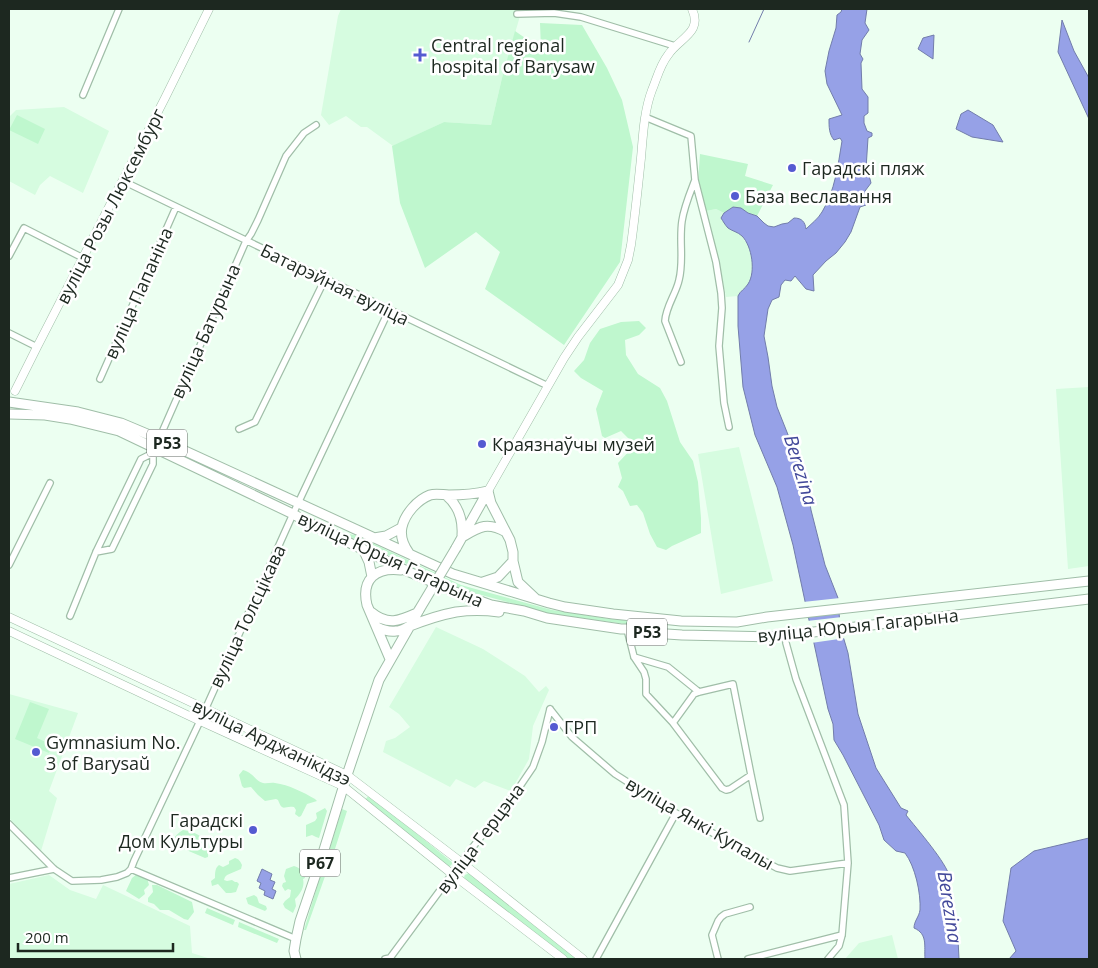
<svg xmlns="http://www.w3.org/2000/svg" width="1098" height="968" font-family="'Open Sans',sans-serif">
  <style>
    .built { fill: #d6fce0 }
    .green { fill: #bff7ce }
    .water { fill: #96a1e7; stroke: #727dab }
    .pier { fill: #ecfff1 }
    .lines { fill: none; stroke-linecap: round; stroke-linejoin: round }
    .stream { stroke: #727dab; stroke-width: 1 }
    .street-casing { stroke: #a0bea8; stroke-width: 8 }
    .secondary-casing { stroke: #a0bea8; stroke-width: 9 }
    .primary-casing { stroke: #a0bea8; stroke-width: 11 }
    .street { stroke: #fff; stroke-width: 5.5 }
    .secondary { stroke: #fff; stroke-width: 8 }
    .primary { stroke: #fff; stroke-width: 9 }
    .primary-bridge-casing { stroke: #a0bea8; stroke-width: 11; stroke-linecap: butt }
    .primary-bridge { stroke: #fff; stroke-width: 9 }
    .poi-dot { fill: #555ad1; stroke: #fff; stroke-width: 2 }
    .labels { text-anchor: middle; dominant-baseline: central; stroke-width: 5; stroke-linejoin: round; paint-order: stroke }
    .shield { fill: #fff; stroke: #616863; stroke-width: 1 }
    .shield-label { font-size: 16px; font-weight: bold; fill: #1d2820 }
    .poi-label { font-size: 18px; fill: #1d2820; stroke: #fff; text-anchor: start }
    .street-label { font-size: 18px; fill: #1d2820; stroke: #fff }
    .water-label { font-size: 19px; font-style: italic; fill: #42489a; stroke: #fff }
  </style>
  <rect width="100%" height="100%" fill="#ecfff1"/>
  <path class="built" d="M341,9H519L520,16L502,78L491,125L444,122L393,146L367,127H361L346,116L329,125L321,115L338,16Z
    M64,107L109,131L83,193L50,176L40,185L35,195L9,181V117L16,110Z
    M716,209L724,213L721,218L728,227L741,235L749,247L752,256V269L749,284L740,292L738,296L726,297L719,261L706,211Z
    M1089,387V566L1068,569L1056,389Z
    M739,447L773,581L721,594L698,454Z
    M436,627L483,649L525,676L539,692L546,686L549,690L533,726L529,759L511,791L484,781L475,788L456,779L450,787L383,752L386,741L395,738L410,727L399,714L389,707Z
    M9,694L78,713L49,791L57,798L41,851L9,818Z
    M49,875L70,890L96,899L103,885L190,926L192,953L211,959H9V884Z
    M892,935L898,959H845L859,943Z"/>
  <path class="green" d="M540,23L582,25L607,68L622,100L633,147L620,262L564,345L485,289L500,252L476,232L425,268L400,203L392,146L444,122L491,125L502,78L515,31L541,49Z
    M17,115L45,129L38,144L9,130Z
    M700,154L748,164L745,176L773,185L757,216L748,213L741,208L733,207L724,213L716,209L706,211L698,182Z
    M639,321L646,328L639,335L625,340L626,355L638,374L660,388L667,401L680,442L693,461L698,482L701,518V533L672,546L666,550L657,547L650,534L643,513L637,505L630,506L623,491L618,487L622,478L618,463L633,447L631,441L621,431L605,438L602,436L596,409L603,391L581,378L574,371L584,360L590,343L600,329L621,322Z
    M313,518L348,534L355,535L461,585L552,610L610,619L634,621L633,625L551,614L459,589L313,519Z
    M30,702L49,709L37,738L52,745L49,753L15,739Z
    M243,770C254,773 255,781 263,783C267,784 271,782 275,783C289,785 303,792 315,799L317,801L307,804L301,816L299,817L295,814L296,810L294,807C284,805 283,813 278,800L276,799L265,801L258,795L251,787L244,788L242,786L239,775Z
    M369,795L453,863L449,867L365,800Z
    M325,808L327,811L319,838L316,837L312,835L306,837V825L315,821L317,818L316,813Z
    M342,809L347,811L334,852L329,851Z
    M183,830C199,832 209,840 208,857L205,858L184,849L183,846L174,844L172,841C175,836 178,833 183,830Z
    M235,858C239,859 240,861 242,865L241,869L227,875L225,877L224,880L227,881L232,880L235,882H237L239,884L236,892L231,893H226L218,884L212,886L211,881L215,878C215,873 215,868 219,865L223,867L229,864V861Z
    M324,864L329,865L306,930H304Z
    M294,866C300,868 304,871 305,878L303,879C305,887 300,894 295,899L296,906L293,913L285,908L283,904L285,901L290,897L291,890L288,889L285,891L282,886L283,883L286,882L284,876L286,869Z
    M469,873L578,959H567L465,879L464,877L465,875Z
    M137,874L147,878L149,885L144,890L145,894L139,899L126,891L132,878Z
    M152,885H157L192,902L194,912L188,920L184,919L169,910H160L154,904L148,902V898L153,892Z
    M254,895L257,897L259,903L266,906L267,909L265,911L248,904L246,898Z
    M207,908L235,920L233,925L205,913Z
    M239,922L279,939L277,943L238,927Z"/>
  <path class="water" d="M842,9H867L865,23L869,30L862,40L860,54L863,59L861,63L862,89L868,97V113L864,116V123L867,131L872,133V136L868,138L866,169L870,179L871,183L865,191L866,205L860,207L851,232L845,242L836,253L826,261L813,275L814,291L806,289L795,276L791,281L785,280L781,285L779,297L772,300L768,309L764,336L768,357L772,386L777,407L804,475L807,480V487L811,510L825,565L838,598L840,626L848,653L858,714L876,768L901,808L908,811L906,815C917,829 947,863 950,878C951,881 950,884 950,886L947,890L958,939L959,959H925C924,946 928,934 914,928C914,921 919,917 920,910C921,893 915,866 905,853L896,851L884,840L879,825L843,755L834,740L833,724L828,709L793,545L777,487L755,435L743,387L738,326V296C740,291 745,289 748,284C756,272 752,246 742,236C738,232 732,231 728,228C725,225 723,221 721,218L724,213L733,207L741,208L748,213L757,216L764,223L768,226L774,227L782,224L788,223L794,218C802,218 805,222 806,229C811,224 818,219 822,212C835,191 838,165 842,141L840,138L834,140C829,134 829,127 829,119L842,115L827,84L825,71L829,51L836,28L837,15L841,12Z
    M1062,20L1074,51L1089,78V119L1058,52Z
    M934,35L933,59L918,49L923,38Z
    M968,110L993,125L1003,142L972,137L956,129L961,114Z
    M1089,838V959H1009L1016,951L1003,921L1011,868L1034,851Z
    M262,869L272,874L270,880L275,882L272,889L276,891L273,899L264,895L265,891L259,888L261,883L257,881Z"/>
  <path class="pier" d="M840,598L842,612L806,617L803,602Z
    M842,617L843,625L846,638L811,643L807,621Z"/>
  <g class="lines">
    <path class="stream" d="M749,42L764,9"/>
    <defs>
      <path id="street" d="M517,14L554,13L581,17L675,46
        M83,95L119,9
        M645,117L691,136L695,180L716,262L721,293L722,308L719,346L724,403L729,427
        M123,181L548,386
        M9,256L24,228L83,258
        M9,333L37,347
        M681,362L665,321C666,306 676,294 679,280C684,261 679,241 682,221C684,207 690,193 695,180
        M100,379L176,207
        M239,429L255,422L325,279
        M159,439L246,241L251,234L258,220L286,156L304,133L316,125
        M96,552L112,549L153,464V452
        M9,565L50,483
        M70,616L96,552L141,459L153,453
        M627,629L634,657L644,672L646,679V694L673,723L722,788L726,790L730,789L751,775
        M786,643L796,679L844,805L848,863L842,935L839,946L828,959
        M634,657L668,667L699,692
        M550,709L572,737L615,774L676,813L777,868L790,871L848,863
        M673,723L694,694L699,692L733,684L751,775L760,818
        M9,824L54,869L72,881L101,880L117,877L127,873L131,869
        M131,869L134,861L200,721L293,514L389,310
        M131,869L296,939
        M9,878L54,869
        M385,959L390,958L461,862L514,795L533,767L542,742L550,709
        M596,959L676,813
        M718,959L712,935L718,921L721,917L725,914L750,907
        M748,959L842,935"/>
      <path id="secondary" d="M15,391L37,347L165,98L209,9
        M488,491L564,358L578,337L618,285L628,260L631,245C635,216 638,187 641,158C643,135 644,111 652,90C657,78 660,65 668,55C679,38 703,33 692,9
        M9,617L347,775L461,862L583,959
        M9,631L200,721L343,786L452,874L563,959"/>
      <path id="primary" d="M9,402L78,412L121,423L159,439L453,574L549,603L565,607L613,614L681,621L737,622L767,617L1089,581
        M9,414L45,415L70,419L119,431L293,514L309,523L407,571L455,592L491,605L524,611L547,618L621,629H634L652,633L682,635L772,637L1089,599
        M488,491L491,503L510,540L513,552V561L518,582L535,598
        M446,495C458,505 463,520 462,535
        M464,536C480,526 488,522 506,532
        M374,538L386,536L401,528
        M456,548L488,491
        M363,549L369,562L372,577
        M409,553C404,546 400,536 402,527C405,514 417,500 430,495C436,493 443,495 449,495C463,495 475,494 488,491
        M483,582L498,577L513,561
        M371,612C388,626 399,621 417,613
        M377,627C383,630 389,632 396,631C401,631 405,628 410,626C425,620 440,615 456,612C470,610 484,610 499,612
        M390,659L367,605C361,579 376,567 401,570
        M296,959L294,951L296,939L300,921L323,853L347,775L379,680L419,610"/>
    </defs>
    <use href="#street" class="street-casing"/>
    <use href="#secondary" class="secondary-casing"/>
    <use href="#primary" class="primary-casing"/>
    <use href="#street" class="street"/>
    <use href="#secondary" class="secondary"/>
    <use href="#primary" class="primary"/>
    <defs>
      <path id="primary-bridge" d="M419,610L456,548"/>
    </defs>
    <use href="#primary-bridge" class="primary-bridge-casing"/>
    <use href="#primary-bridge" class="primary-bridge"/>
  </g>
  <g class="poi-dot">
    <path d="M417.5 47.5h5v5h5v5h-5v5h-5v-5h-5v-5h5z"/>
    <circle cx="792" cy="168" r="5"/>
    <circle cx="735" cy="196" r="5"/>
    <circle cx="482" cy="444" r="5"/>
    <circle cx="554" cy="727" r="5"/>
    <circle cx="36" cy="752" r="5"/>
    <circle cx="253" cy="830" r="5"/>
  </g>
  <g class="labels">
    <g class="shield">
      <rect x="147" y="429.5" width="40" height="27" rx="4"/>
      <rect x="627" y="618.5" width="40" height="27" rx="4"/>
      <rect x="300" y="849.5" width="40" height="27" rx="4"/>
    </g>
    <g class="shield-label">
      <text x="167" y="443">Р53</text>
      <text x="647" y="632">Р53</text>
      <text x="320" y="863">Р67</text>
    </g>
    <g class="poi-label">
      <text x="431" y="45">Central regional<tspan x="431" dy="21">hospital of Barysaw</tspan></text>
      <text x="802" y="168">Гарадскі пляж</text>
      <text x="745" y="196">База веславання</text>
      <text x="492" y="444">Краязнаўчы музей</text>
      <text x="564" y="727">ГРП</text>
      <text x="46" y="742">Gymnasium No.<tspan x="46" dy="21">3 of Barysaŭ</tspan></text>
      <text x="243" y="820" text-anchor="end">Гарадскі<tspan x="243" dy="21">Дом Культуры</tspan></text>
    </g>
    <g class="street-label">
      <text transform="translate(110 206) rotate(-63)">вуліца Розы Люксембург</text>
      <text transform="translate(335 284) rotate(26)">Батарэйная вуліца</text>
      <text transform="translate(138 293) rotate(-66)">вуліца Папаніна</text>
      <text transform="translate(205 331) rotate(-66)">вуліца Батурына</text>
      <text transform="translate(391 559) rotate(25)">вуліца Юрыя Гагарына</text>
      <text transform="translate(247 616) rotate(-65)">вуліца Толсцікава</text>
      <text transform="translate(858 625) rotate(-6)">вуліца Юрыя Гагарына</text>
      <text transform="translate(272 742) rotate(26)">вуліца Арджанікідзэ</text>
      <text transform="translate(700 823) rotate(30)">вуліца Янкі Купалы</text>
      <text transform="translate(480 838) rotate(-53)">вуліца Герцэна</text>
    </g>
    <g class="water-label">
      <text transform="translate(801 470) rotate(73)">Berezina</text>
      <text transform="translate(950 907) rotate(81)">Berezina</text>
    </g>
  </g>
  <rect width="1098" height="968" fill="none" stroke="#1d2820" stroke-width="20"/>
  <path d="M18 943v8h155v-8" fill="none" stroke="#1d2820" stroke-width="2.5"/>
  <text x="25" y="943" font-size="15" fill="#1d2820" stroke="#ffffff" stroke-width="4" paint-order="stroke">200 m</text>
</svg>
